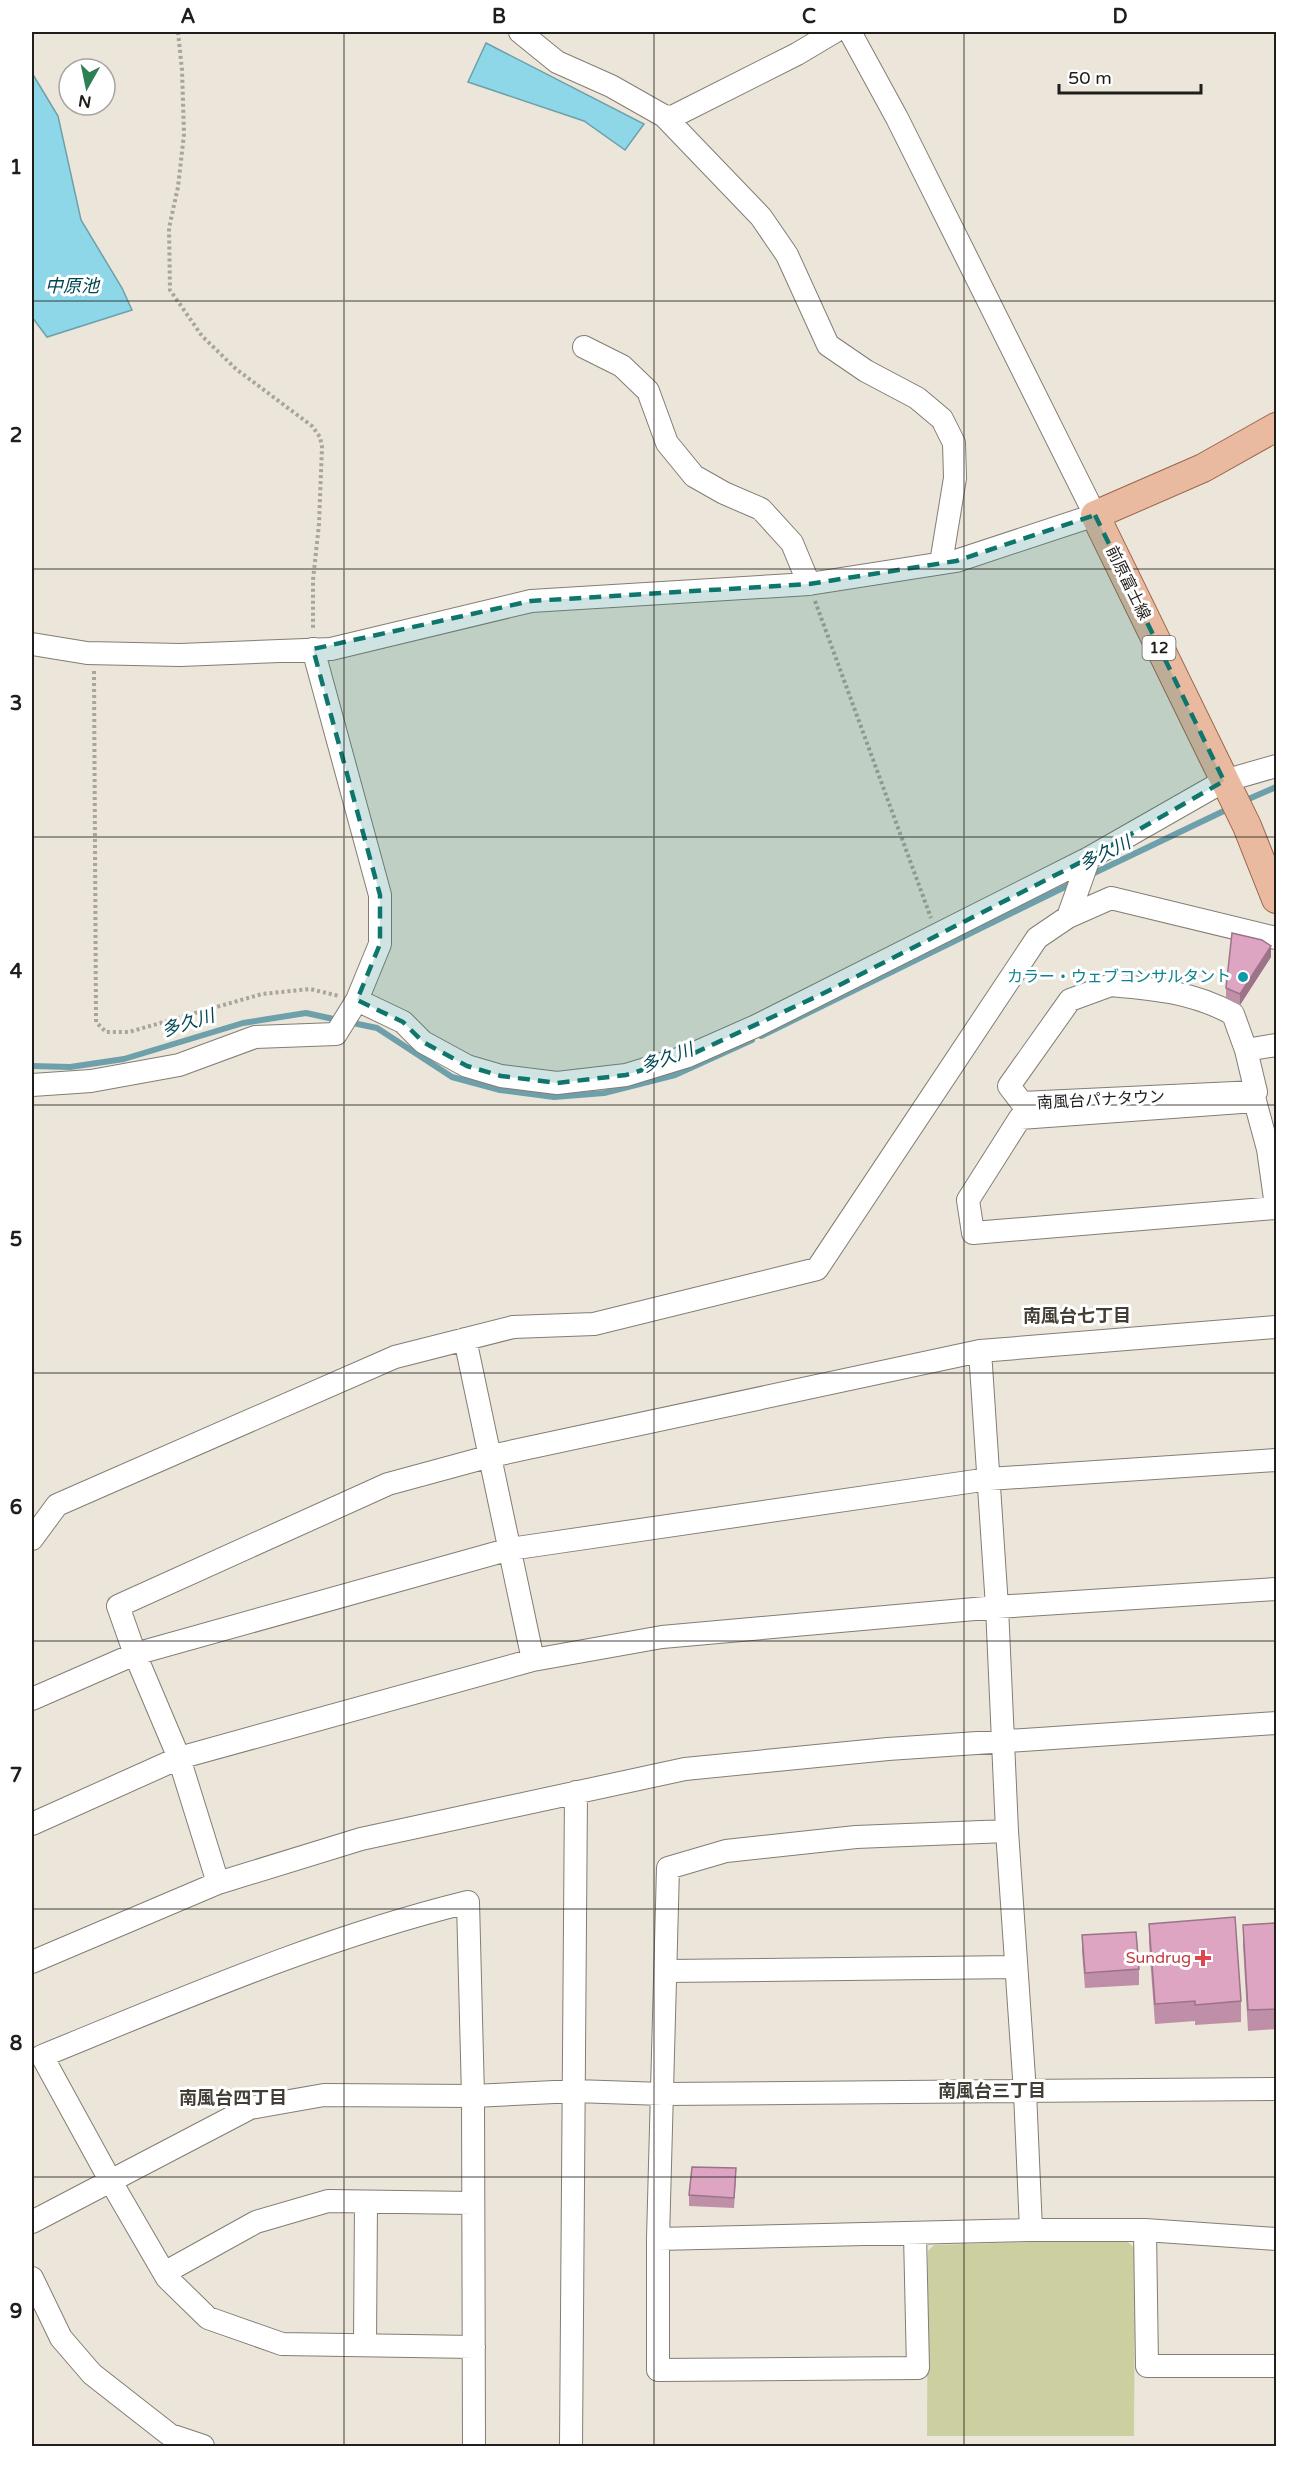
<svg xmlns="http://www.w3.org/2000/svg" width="1308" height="2478" font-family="'Varela Round','Noto Sans JP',sans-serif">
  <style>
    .green { fill: #ccd0a1 }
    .water { fill: #8ed7e8; stroke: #6da0aa; stroke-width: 1.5 }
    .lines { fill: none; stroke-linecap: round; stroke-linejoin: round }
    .stream { stroke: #6da0aa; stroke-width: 6 }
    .minor-casing { stroke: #837d74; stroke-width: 24 }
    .major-casing { stroke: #9a6648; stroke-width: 30 }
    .path { stroke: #a9a59c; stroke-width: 4; stroke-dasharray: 3 3; stroke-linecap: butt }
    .minor { stroke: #fff; stroke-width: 22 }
    .major { stroke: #e9baa0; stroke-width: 28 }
    .wall { fill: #bf8ea7 }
    .shaded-wall { fill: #9b7488 }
    .building { fill: #dea5c2; stroke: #9b7488; stroke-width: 1.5 }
    .marked { fill: #0f766e; fill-opacity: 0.2; stroke: #0f766e; stroke-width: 4.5; stroke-dasharray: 12 8; stroke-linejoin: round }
    .grid { fill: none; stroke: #201e1a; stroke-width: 1.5; stroke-opacity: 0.55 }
    .culture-dot { fill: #0f9aa8; stroke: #fff; stroke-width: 2 }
    .health-dot { fill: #e0444e; stroke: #fff; stroke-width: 2 }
    .labels { text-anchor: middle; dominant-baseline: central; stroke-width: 6; stroke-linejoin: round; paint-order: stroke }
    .shield { fill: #fff; stroke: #63625f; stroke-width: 1.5 }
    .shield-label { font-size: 15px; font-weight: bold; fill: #201e1a }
    .street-label { font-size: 16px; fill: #201e1a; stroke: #fff }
    .culture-label { font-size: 16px; fill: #0d838f; stroke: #fff; text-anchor: end }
    .health-label { font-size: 16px; fill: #be3a42; stroke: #fff; text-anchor: end }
    .water-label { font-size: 18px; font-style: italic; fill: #004652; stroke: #fff }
    .neighbourhood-label { font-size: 18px; font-weight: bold; fill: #423d35; stroke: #fff }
    .neatline { fill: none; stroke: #201e1a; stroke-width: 2 }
    .grid-label { font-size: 20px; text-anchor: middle; font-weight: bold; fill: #201e1a }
  </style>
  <rect width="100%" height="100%" fill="#ebe5da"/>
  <path class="green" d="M1124,2239L1135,2248L1134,2436H927L928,2251L934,2245Z"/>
  <path class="water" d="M486,43L644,124L625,150L584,121L468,82Z
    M32,73L58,116L81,220L122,288L132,310L47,337L32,317Z"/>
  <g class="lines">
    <path class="stream" d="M1244,801L1276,787
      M1090,875L1230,808
      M348,1022L377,1028L452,1077L500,1090L554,1097L604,1093L675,1075L752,1040
      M761,1036L1073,883
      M32,1066L70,1067L124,1059L243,1023L306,1013L338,1020"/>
    <defs>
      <path id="minor" d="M520,32L557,62L611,86L664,116L672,117L797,54L834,32
        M664,116L761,217L787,255L828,345L866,371L917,398L942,419L954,443L955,478L941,563
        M584,347L622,366L648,391L667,443L694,476L724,493L761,509L792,543L809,584
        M32,644L87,653L180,655L331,649L531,601L809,584L956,561L1095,515L897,118L850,32
        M1068,917L1089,858
        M1111,985C1156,989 1193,992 1233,1014L1246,1050L1256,1092L1022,1103L1009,1086L1070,1000Z
        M357,1000L403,1022L423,1042L467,1066L501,1076L557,1083L626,1075L688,1056L756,1026L1089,858L1224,781L1276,766
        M1246,1050L1276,1045
        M32,1085L91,1081L179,1065L255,1037L336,1034L357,1000L380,944V895L313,649
        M1276,1206L1268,1149L1255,1101L1020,1118L968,1200L973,1233L1276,1208
        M465,1339L533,1660
        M980,1351L997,1607L1007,1831L1025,2092L1031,2230
        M32,1539L57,1505L395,1357L513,1327L594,1324L817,1269L1037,938L1068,917L1111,898L1276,938
        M32,1699L135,1654L510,1549L989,1479L1276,1460
        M32,1824L179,1758L533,1660L662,1637L997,1607L1276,1589
        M218,1883L179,1758L135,1654L118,1606L388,1484L491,1456L980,1351L1276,1327
        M32,1962L218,1883L361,1839L685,1769L888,1749L1276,1723
        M666,1971L1016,1967
        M32,2222L250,2108L324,2095L473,2096L575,2091L663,2094L1276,2089
        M1145,2230L1147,2366H1276
        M915,2234L918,2368L658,2370V2239L668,1868L726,1851L856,1837L1007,1831
        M658,2239L1031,2230H1145L1276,2239
        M164,2273L256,2222L328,2201L473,2203
        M32,2278L61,2338L92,2374L170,2435L203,2446
        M365,2345L366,2202
        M474,2347L282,2344L208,2318L167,2278L110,2180L42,2056C182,1999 321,1938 468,1902L473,2096L474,2446
        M571,2446L576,1792"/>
      <path id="major" d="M1276,427L1203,468L1095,515L1247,826L1276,899"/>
    </defs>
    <use href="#minor" class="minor-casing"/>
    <use href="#major" class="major-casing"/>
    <path class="path" d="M178,32L182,70L184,134L178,187L169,228L170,290L202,336L236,369L312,426L320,437L322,447L319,524L313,580V630
      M815,601L931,918
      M94,671L96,1022L106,1032H129L262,994L310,989L339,996"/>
    <use href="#minor" class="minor"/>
    <use href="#major" class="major"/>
  </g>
  <path class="wall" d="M1271,957L1240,1005L1226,998V988Z
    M1276,1923V2029L1248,2031L1243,1946V1925Z
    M1149,1924L1241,2001V2022L1195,2025V2021L1155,2024L1149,1944Z
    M1082,1935L1139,1969V1985L1085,1988L1082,1951Z
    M736,2178L734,2208L689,2206V2195Z"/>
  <path class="shaded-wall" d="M1271,946V957L1240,1005V994Z"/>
  <path class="building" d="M1232,933L1262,940L1271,946L1240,994L1226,988Z
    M1235,1917L1241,2001L1195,2005V2001L1155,2004L1149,1924Z
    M1276,1923V2009L1248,2010L1243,1925Z
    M1136,1932L1139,1969L1085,1973L1082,1935Z
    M692,2167L736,2168L734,2198L689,2195Z"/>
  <path class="marked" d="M1095,515L1224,781L1089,858L822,994L688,1056L626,1075L557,1083L501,1076L467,1066L423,1042L403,1022L357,1000L380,944V895L313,649L531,601L809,584L956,561Z"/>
  <path class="grid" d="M344,32V2446M654,32V2446M964,32V2446M32,301H1276M32,569H1276M32,837H1276M32,1105H1276M32,1373H1276M32,1641H1276M32,1909H1276M32,2177H1276"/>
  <circle class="culture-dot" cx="1243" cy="977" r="6"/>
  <path class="health-dot" d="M1200 1949h6v6h6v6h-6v6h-6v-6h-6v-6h6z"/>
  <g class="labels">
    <rect class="shield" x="1142.5" y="636" width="33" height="24" rx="4.5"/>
    <g class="shield-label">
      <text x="1159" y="648">12</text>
    </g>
    <g class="street-label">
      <text transform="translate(1128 583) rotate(64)">前原富士線</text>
      <text transform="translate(1101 1100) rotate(-3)">南風台パナタウン</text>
    </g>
    <g class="culture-label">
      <text x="1231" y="977">カラー・ウェブコンサルタント</text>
    </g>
    <g class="health-label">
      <text x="1191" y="1958">Sundrug</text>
    </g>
    <g class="water-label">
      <text x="72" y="286">中原池</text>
      <text transform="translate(1105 853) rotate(-26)">多久川</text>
      <text transform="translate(188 1023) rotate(-17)">多久川</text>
      <text transform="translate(667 1058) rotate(-20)">多久川</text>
    </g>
    <g class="neighbourhood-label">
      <text x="1077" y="1316">南風台七丁目</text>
      <text x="992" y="2091">南風台三丁目</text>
      <text x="233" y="2098">南風台四丁目</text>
    </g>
  </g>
  <rect width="1308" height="2478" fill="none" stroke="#ffffff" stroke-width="66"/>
  <g transform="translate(87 87) rotate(189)"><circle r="28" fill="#ffffff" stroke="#a6a5a3" stroke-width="1.5"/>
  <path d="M0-4.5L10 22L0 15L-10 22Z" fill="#2c8053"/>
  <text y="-9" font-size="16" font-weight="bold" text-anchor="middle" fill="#201e1a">N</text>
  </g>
  <path d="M1059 84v9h142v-9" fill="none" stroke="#201e1a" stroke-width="3"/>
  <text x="1068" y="84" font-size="18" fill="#201e1a" stroke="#ffffff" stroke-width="4.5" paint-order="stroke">50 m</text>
  <rect x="33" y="33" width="1242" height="2412" class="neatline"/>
  <g class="grid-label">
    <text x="188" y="23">A</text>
    <text x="499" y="23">B</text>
    <text x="809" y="23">C</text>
    <text x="1120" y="23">D</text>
    <text x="16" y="174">1</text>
    <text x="16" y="442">2</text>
    <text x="16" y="710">3</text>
    <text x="16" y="978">4</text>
    <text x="16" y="1246">5</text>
    <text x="16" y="1514">6</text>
    <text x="16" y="1782">7</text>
    <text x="16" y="2050">8</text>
    <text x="16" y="2318">9</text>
  </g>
</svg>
